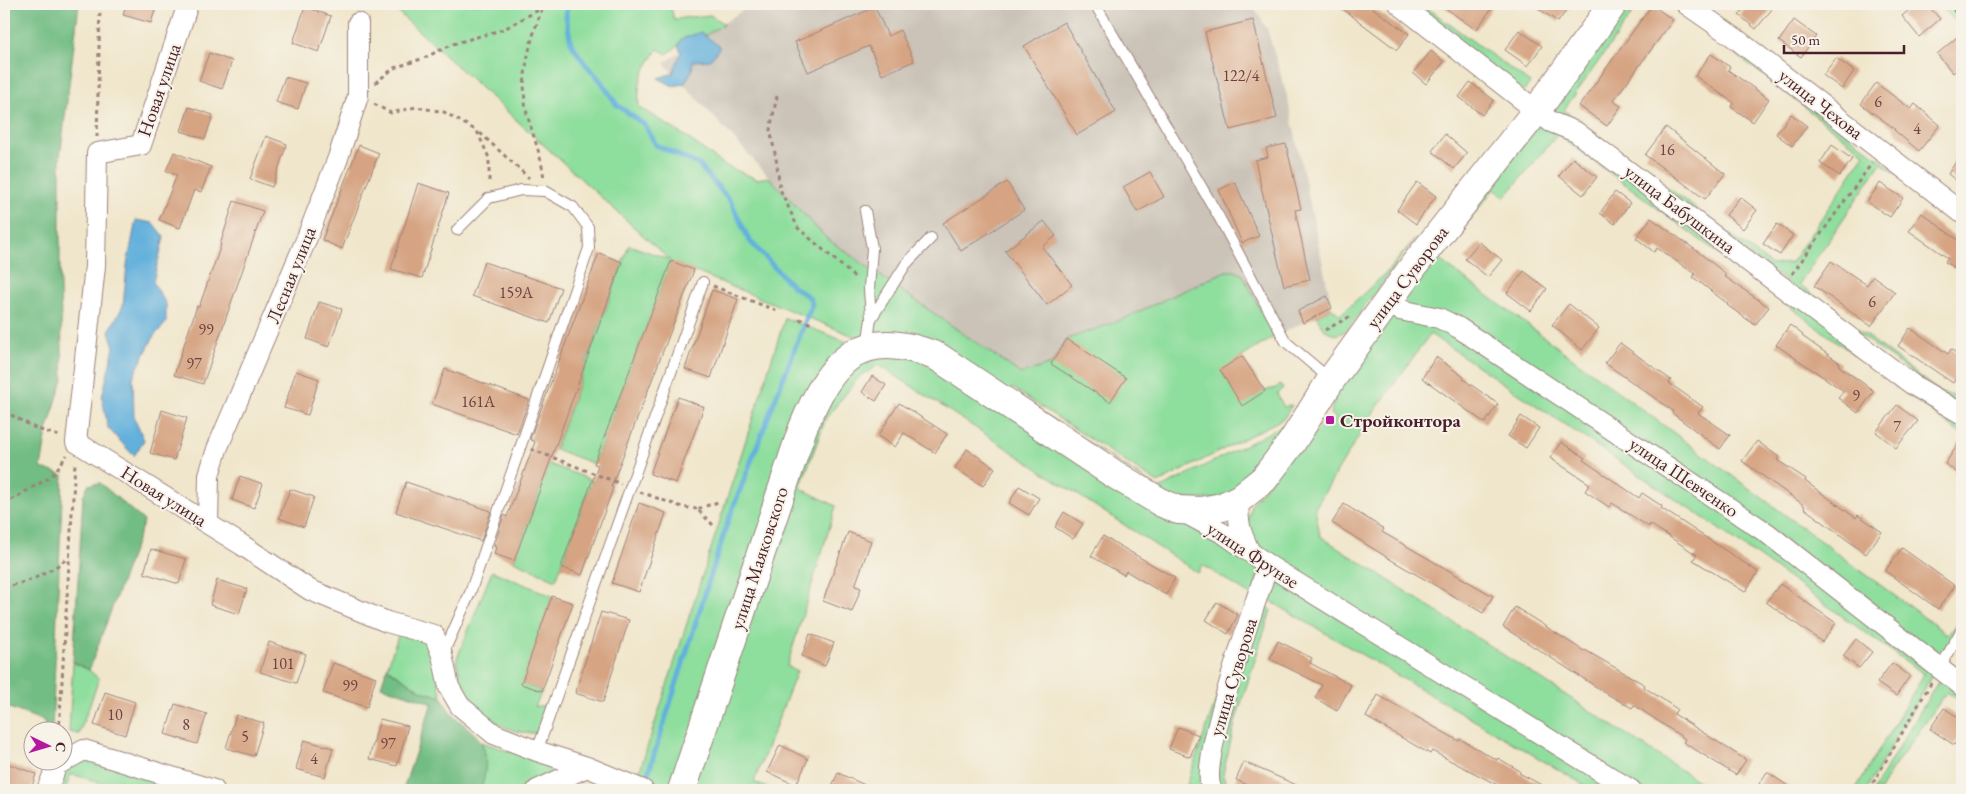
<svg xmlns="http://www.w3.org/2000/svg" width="1966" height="794" font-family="'EB Garamond',serif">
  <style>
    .industrial { fill: #cbc3b8 }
    .green { fill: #8ede9d; stroke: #6c7e64 }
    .forest { fill: #72bd84; stroke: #5e6e58 }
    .water { fill: #62b0dc; stroke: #566884 }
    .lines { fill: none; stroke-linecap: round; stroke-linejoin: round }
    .stream { stroke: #62b0dc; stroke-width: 5 }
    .building { fill: #d6a483 }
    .service-casing { stroke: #9d827b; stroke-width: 12 }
    .minor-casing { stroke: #9d827b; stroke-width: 22 }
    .secondary-casing { stroke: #9d827b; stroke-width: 30 }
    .path { stroke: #9d827b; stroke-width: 3; stroke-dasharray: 4 4; stroke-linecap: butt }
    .service { stroke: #fff; stroke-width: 10 }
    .minor { stroke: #fff; stroke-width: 20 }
    .secondary { stroke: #fff; stroke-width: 28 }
    .poi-dot { fill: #b5179e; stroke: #f7f3e8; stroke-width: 2 }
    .labels { text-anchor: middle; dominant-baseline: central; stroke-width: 4; stroke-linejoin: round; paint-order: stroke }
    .number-label { font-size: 16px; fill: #6d4041 }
    .street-label { font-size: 19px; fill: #4a1f2b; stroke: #f7f3e8 }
    .poi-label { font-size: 19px; font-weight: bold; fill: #4a1f2b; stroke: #f7f3e8; text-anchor: start }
  </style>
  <rect width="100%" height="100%" fill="#f7f3e8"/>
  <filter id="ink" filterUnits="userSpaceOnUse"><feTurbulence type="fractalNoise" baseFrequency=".02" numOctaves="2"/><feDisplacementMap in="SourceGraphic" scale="10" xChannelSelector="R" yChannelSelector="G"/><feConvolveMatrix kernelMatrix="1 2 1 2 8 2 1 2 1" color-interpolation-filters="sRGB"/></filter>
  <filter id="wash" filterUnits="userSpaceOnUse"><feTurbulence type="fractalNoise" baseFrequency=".0096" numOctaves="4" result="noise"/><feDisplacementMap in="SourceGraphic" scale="20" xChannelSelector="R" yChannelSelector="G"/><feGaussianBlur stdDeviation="1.12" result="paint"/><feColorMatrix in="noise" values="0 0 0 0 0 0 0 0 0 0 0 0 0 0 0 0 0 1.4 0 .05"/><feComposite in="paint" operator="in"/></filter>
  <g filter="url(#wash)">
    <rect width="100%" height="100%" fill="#f0e6cb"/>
    <path class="industrial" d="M752,4H1252L1267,29L1287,96L1332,308L1274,337L1243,275L1067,339L1051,364L1021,374L826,238L664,63Z"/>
    <path class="green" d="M389,4H670L674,19L710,15L724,24L706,35L681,39L678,46L667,54L658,49C643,71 637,80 639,107L685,136L724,165L757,179L769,177L826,238L1021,374L1051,364L1067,339L1121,320L1226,271H1235L1243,275L1274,337L1240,358L1264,391L1276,388L1280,384L1283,388L1277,394L1284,407L1292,405L1284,418L1158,483L1012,388L1009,391L1159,489L1288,423L1257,474L1219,499L1175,500L941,348L861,339L671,262L594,464L555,449L629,245L670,260Z
      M1408,4H1422L1530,83L1523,92Z
      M1622,4H1639L1564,110L1771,265L1791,263L1865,154L1671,4H1678L1962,222L1881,163L1799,284L1941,393L1962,398V409L1546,108Z
      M1938,4H1962V28Z
      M1533,126L1562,129L1962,420V435L1558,134L1505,197L1494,189L1438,259L1948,635L1962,616V623L1939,665L1769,528L1409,308L1399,295Z
      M1415,239L1346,331L1336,335L1325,330L1316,316L1332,308L1340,315L1386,273Z
      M1387,312L1438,321L1765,537L1934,672L1866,790H1855L1924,674L1699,515L1430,334L1369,419L1315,508L1320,536L1712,790H1644L1271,560L1257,549L1247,524L1251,505L1301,442L1326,423L1330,426L1336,418L1331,414L1337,385Z
      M785,318L852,344L843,349L675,781C660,786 652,785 637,779Z
      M870,354L912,356L1260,567L1207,790H1198L1187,784L1252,596L1202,565L1198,573L879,365L859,377L826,418L800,488L836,506L787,666L797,671L754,782L772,790H691L821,402Z
      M549,464L592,480L556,580L514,561Z
      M492,571L552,596L522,684L542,691L535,707L546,705L536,733C502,735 481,711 460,688L459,670L456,661Z
      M1272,577L1618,790H1593L1262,596Z
      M1261,603L1271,610L1236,719L1223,774L1227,788L1231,790H1217L1221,729Z
      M399,633L427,640L442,697L422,691L387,668Z
      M73,662L89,670L99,679L79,734L69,732Z
      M1941,677L1962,692V703L1947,692L1891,771L1880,790H1873Z
      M482,742L557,768L519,790H480L486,762Z
      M84,756L193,790H126L71,774L65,790H55L63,768Z"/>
    <path class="forest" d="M4,4H79L60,157V288L63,379L47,431L41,468L63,475L52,731H46L44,721L4,706Z
      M100,483L144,521L89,670L73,662L83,497L88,485Z
      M387,668L422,691L442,697C452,728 492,728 485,771C484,778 483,785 480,790H403L432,703L381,686Z"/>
    <path class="water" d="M701,32L720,47L710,60L693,61L692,71L684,84L673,86L658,78L673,73L681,52L678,46L681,39Z
      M136,220L153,223L164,237L153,282L166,304V323L154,336L133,377L134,418L144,440L134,456L108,428L102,397L114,347L109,331L123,306L127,265Z"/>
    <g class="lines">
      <path class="stream" d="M567,4L566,16L571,43L583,61L600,80L617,105L645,125L656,145L699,165L731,202L749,240L792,286L809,297L812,304L728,521L646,780"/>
    </g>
    <g id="blocks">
      <path class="building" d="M126,4H157L151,23L123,15Z
        M1336,4H1367L1409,34L1397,50Z
        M1440,4H1495L1476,30Z
        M1532,4H1571L1558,22Z
        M1748,4H1776L1756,29L1739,15Z
        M1916,4H1927L1940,19L1919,37L1902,16Z
        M1652,5L1673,20L1613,101L1621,106L1607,126L1579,106Z
        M305,7L331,16L319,52L293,43Z
        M875,7L888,36L900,30L914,61L882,75L869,46L808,72L795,42Z
        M1253,20L1277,118L1230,130L1205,32Z
        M1794,20L1816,36L1801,57L1779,41Z
        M1064,22L1116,112L1077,135L1024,46Z
        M1519,30L1542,46L1528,66L1505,50Z
        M1962,33V65L1953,73L1937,54Z
        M1431,51L1444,62L1426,84L1413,73Z
        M209,53L232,61L222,89L199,81Z
        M1711,54L1730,67L1728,70L1769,99L1753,122L1731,107L1734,103L1695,76Z
        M1836,58L1854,71L1842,89L1823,75Z
        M285,77L306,83L298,109L276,102Z
        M1470,82L1494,100L1482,115L1459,97Z
        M1876,83L1911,109L1915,104L1940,125L1919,151L1894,130L1895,129L1861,104Z
        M189,107L213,115L205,139L181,131Z
        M1791,114L1807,126L1792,146L1776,134Z
        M1666,127L1725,174L1705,199L1645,155Z
        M1445,134L1467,153L1454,169L1432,151Z
        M266,136L287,144L272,187L250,179Z
        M1286,144L1301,209L1295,210L1310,280L1284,286L1255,160L1268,157L1266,148Z
        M359,145L379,153L342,249L322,240Z
        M1832,145L1852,159L1840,176L1820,163Z
        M174,152L211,167L201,192L194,190L180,228L159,220L177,175L166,171Z
        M1962,152V185L1948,174Z
        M1573,158L1597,177L1583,195L1559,176Z
        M1150,172L1164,197L1137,212L1123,187Z
        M1007,182L1024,210L961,251L943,223Z
        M1235,182L1259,236L1242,243L1219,190Z
        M1417,182L1436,196L1416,224L1397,210Z
        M418,183L449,193L422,278L391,269Z
        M1880,183L1903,198L1890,217L1867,202Z
        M1615,192L1630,203L1615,224L1600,213Z
        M1740,197L1757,210L1743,229L1726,215Z
        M234,201L263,211L203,384L174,375L197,306L199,307L221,245H220Z
        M1922,213L1959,241L1962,237V273L1945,262L1948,258L1909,231Z
        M1651,218L1697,251L1726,274L1724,276L1769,307L1755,325L1727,305L1728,304L1693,277L1695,274L1657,248L1654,252L1636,238Z
        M1044,221L1056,236L1042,247L1072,285L1047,305L1005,251Z
        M1777,224L1793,235L1780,255L1763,244Z
        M1479,242L1502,260L1488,277L1465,259Z
        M599,253L622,262L514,561L494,554L496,547L494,546L504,515L507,517L535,442L530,439Z
        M671,261L694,270L611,487L613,488L582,575L561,567L598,465L594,464Z
        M1831,261L1867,285L1873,276L1895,292L1871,326L1814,286Z
        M484,262L561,288L549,323L472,296Z
        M1524,271L1547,289L1531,311L1507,293Z
        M712,290L738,299L711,378L685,369Z
        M1327,296L1332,308L1303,323L1298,311Z
        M319,302L342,309L329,347L307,339Z
        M1569,304L1599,328L1582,350L1552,325Z
        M1790,325L1803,335L1802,336L1840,363L1839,366L1874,391L1858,413L1838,398L1844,391L1776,345Z
        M1910,328L1948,354L1951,349L1962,358V369L1953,383L1898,346Z
        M1067,339L1126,378L1110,402L1051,364Z
        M1620,343L1671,380L1669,383L1703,407L1698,413L1730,435L1720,449L1672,413L1673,411L1605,363Z
        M1242,356L1265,391L1242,406L1220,370Z
        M1436,357L1464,377L1463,379L1498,404L1485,423L1422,378Z
        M445,369L529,400L517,434L432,404Z
        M296,371L319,379L308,415L284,408Z
        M872,376L886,385L876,401L862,392Z
        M678,397L704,407L676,483L650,474Z
        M899,403L947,434L935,453L904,433L895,447L878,436Z
        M1897,405L1918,421L1896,448L1876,432Z
        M162,410L187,418L174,460L150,453Z
        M1521,416L1539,428L1526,448L1508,436Z
        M1962,438V476L1945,464Z
        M1757,441L1779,457L1777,460L1806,479L1805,481L1856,518L1858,515L1882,532L1866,554L1804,508L1805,506L1742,461Z
        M1561,442L1585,458L1583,460L1639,498L1642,493L1662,506L1661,508L1758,572L1745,592L1693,560L1697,555L1650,524L1649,527L1612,503L1609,507L1585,491L1590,484L1550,458Z
        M967,449L995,468L983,486L955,468Z
        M240,476L263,484L254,508L232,500Z
        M406,482L491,511L481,541L396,512Z
        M1019,486L1039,498L1029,515L1009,503Z
        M290,489L314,497L304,527L279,518Z
        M639,503L666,513L639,592L612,583Z
        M1344,504L1384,529L1382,532L1493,596L1483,613L1393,561L1332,523Z
        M1064,512L1083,524L1073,539L1055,527Z
        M848,532L871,541L855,586L861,588L852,612L823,601Z
        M1103,536L1175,578L1166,595L1126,571L1124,575L1091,556Z
        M1902,548L1955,586L1938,609L1885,571Z
        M151,549L186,559L179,584L144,573Z
        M217,580L247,589L239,614L210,605Z
        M1780,584L1836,623L1822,642L1766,602Z
        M552,596L573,603L542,691L521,684Z
        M1217,602L1238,615L1228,634L1206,620Z
        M1515,607L1584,651L1585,650L1645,685L1644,687L1677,709L1674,714L1746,760L1736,775L1683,742L1685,739L1634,705L1632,708L1609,695L1503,627Z
        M601,612L629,620L603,702L575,693Z
        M810,634L834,643L825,666L802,656Z
        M1856,639L1872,652L1859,668L1843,656Z
        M1278,641L1312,658L1310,663L1351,685L1337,711L1315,698L1322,685L1270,659Z
        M269,642L306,654L296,683L260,672Z
        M333,663L376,677L367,707L323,693Z
        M1892,663L1910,676L1896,696L1877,683Z
        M105,692L135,702L125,735L94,725Z
        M1378,695L1459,741L1460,739L1497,760L1498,758L1520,771L1519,773L1551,790H1507L1432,751L1430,754L1366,717Z
        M175,704L207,714L197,744L165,734Z
        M1944,708L1962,720V733L1954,745L1930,729Z
        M236,715L264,723L254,756L226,748Z
        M380,719L408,726L397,766L369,759Z
        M1178,727L1199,735L1190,757L1169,749Z
        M304,740L333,748L325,777L296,769Z
        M780,745L808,759L796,785L767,772Z
        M4,762L36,774L31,790H4Z
        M1244,762L1308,790H1259L1236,780Z
        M1767,772L1794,790H1755Z
        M838,773L876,790H830Z"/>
    </g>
  </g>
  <g filter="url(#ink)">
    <use href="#blocks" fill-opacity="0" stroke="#9d827b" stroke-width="1"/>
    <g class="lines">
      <defs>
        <path id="service" d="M1095,4L1219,217L1286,342L1330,379
          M865,211L872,248L869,289L871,319L867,346
          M871,319L906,264L931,238
          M443,654L470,593L589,248L588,227L573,207L545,191L521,190L489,198L457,230
          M1939,670L1962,629
          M537,751L703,282"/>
        <path id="minor" d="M188,4L141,145L97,153L95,266L76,442L242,545L310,590L387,622L434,635L442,655L449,687L460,706L494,734L537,751L587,767L643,790
          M1399,4L1551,122L1576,132L1913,385L1962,414
          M1686,4L1735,38L1962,213
          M1387,303L1400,310L1439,318L1459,328L1767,533L1962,686
          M1239,499C1237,521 1240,532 1250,552
          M1183,512L1226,535L1268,565L1631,790
          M208,523L209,475L217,449L306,240L338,158L358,96V23
          M47,790L57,765L84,750L214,790
          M537,790L587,767
          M1212,790C1197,764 1256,601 1268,565"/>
        <path id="secondary" d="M682,790L802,430C831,360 859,325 938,357L1114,474L1162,503L1178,510L1201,511L1222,507L1239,499L1264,479L1292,442L1331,380L1415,264L1537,110L1613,4"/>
      </defs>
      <use href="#service" class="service-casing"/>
      <use href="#minor" class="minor-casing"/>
      <use href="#secondary" class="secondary-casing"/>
      <path class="path" d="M1948,4L1962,19
        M542,9C530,41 519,80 527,114C533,136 542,157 544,180
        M375,83L394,68L424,58L453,44L504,29L542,8L544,4
        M777,96L770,130L776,158L780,189L798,228L857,279
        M374,104L391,113L416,107L444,112L477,131L489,158V185
        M480,133L529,178
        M97,137L100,4
        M1792,274L1872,163
        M713,286L780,312
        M799,319L812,324
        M1325,330L1351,316
        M4,411L37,429L59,436
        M531,449L621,484
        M640,492L682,507L697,509
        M4,504L52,476L67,455
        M713,525L697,509L721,501
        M4,587C31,582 47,574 69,557
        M59,732L75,463
        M1869,790L1931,683"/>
      <use href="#service" class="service"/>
      <use href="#minor" class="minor"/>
      <use href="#secondary" class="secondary"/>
    </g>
  </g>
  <rect class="poi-dot" x="1325" y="415" width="10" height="10" rx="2.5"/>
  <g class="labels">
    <g class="number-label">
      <text x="1241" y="75">122/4</text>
      <text x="1878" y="101">6</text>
      <text x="1917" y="128">4</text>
      <text x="1667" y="149">16</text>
      <text x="516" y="292">159А</text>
      <text x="1872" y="301">6</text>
      <text x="206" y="329">99</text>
      <text x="194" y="363">97</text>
      <text x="1856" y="395">9</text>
      <text x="478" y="401">161А</text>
      <text x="1897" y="426">7</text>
      <text x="283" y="663">101</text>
      <text x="350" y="685">99</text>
      <text x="115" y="714">10</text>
      <text x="186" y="724">8</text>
      <text x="245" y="736">5</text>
      <text x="388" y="743">97</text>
      <text x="314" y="758">4</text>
    </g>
    <g class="street-label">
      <text transform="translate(159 90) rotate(-71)">Новая улица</text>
      <text transform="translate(1821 104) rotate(38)">улица Чехова</text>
      <text transform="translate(1680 209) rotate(37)">улица Бабушкина</text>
      <text transform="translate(291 275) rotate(-68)">Лесная улица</text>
      <text transform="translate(1407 277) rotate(-53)">улица Суворова</text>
      <text transform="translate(1684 477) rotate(34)">улица Шевченко</text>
      <text transform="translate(164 496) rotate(32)">Новая улица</text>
      <text transform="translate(1253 555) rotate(33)">улица Фрунзе</text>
      <text transform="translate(759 558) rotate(-72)">улица Маяковского</text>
      <text transform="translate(1233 677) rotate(-73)">улица Суворова</text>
    </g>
    <g class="poi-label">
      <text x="1340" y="420">Стройконтора</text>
    </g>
  </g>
  <rect width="1966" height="794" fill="none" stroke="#f7f3e8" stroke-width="20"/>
  <g transform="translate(48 746) rotate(95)"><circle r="24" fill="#f7f3e8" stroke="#b29e9c"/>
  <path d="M0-4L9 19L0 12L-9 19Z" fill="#b5179e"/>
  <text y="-8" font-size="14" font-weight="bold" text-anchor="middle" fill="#4a1f2b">С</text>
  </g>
  <path d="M1784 45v8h120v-8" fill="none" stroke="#4a1f2b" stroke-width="2.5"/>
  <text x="1791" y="45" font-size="15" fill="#4a1f2b" stroke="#f7f3e8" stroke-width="4" paint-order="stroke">50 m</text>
</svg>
